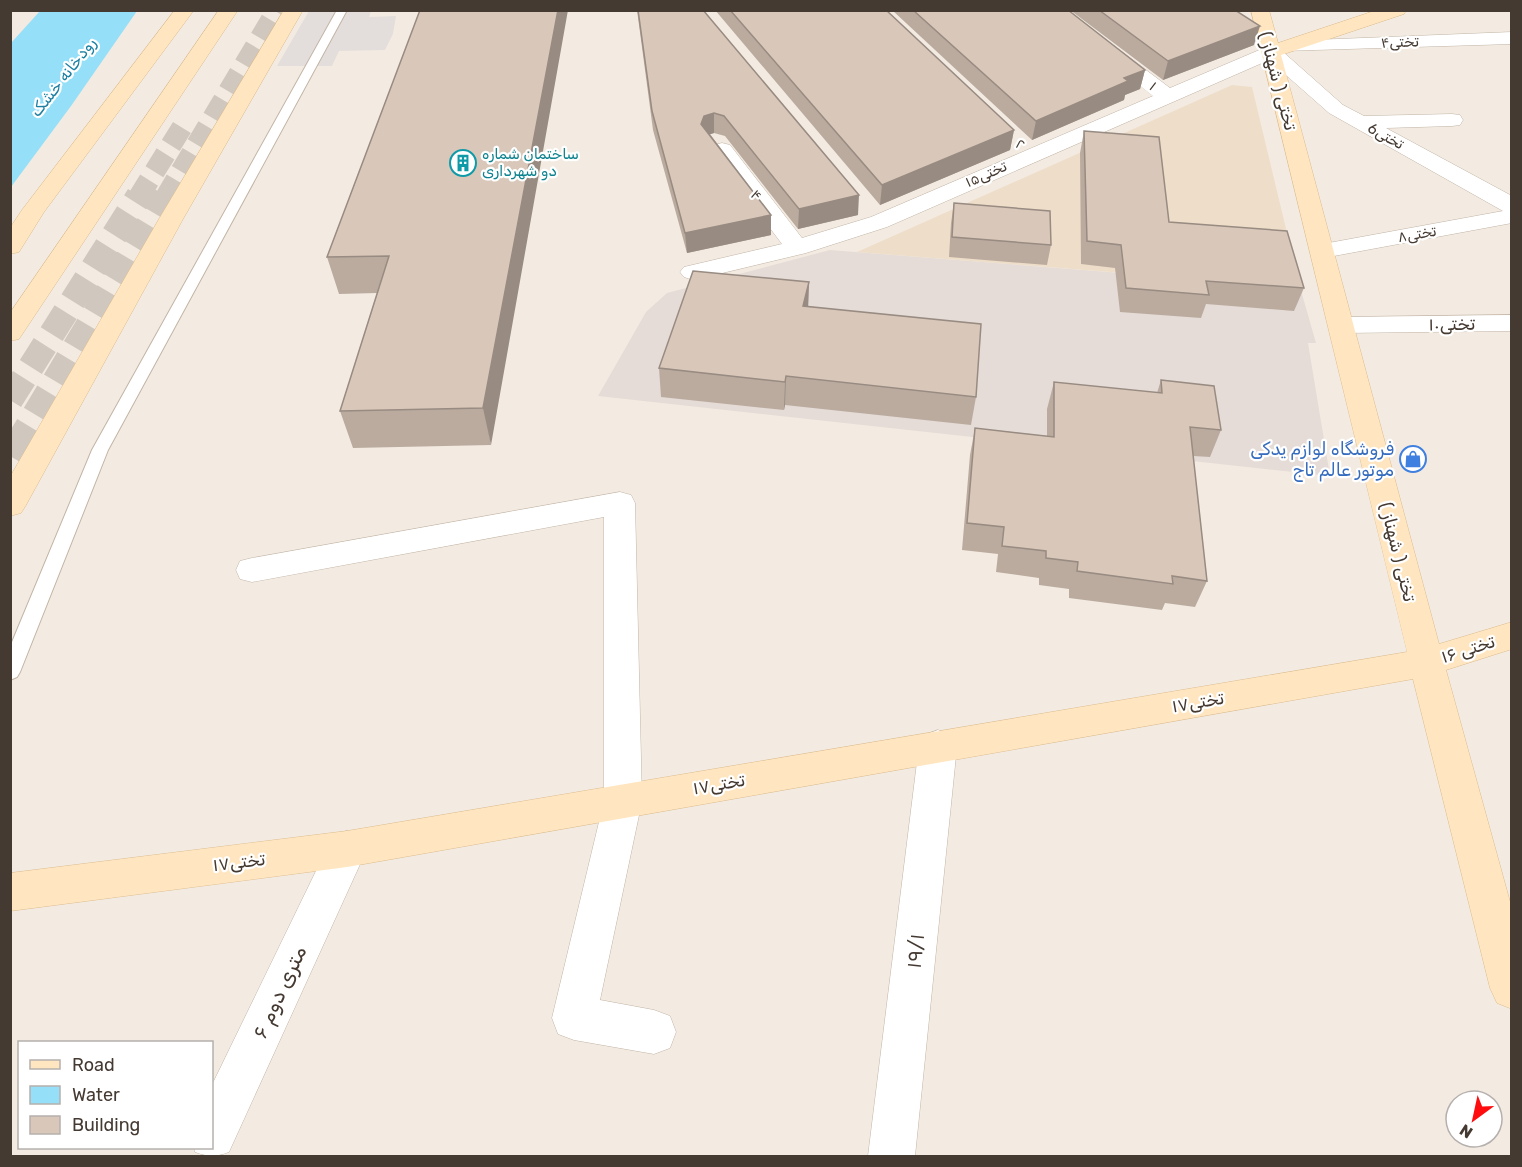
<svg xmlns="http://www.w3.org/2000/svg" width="1522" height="1167" font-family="Rubik,Vazirmatn,sans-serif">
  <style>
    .industrial { fill: #e5dcd7 }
    .education { fill: #eedec9 }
    .parking { fill: #e3dedb }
    .water { fill: #95dff8 }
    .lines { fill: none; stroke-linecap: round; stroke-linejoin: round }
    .secondary-tunnel-far2 { stroke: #d0c8be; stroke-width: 21; stroke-dasharray: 21 10; stroke-linecap: butt }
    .secondary-tunnel-far1 { stroke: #d0c8be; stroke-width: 26; stroke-dasharray: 26 13; stroke-linecap: butt }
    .secondary-tunnel { stroke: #d0c8be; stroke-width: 33; stroke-dasharray: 33 16; stroke-linecap: butt }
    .lane-casing { stroke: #c2b4a6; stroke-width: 2 }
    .street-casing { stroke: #c2b4a6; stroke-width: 1 }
    .secondary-casing { stroke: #dcbb8d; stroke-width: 1 }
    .lane { fill: #fff; fill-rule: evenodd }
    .street { fill: #fff; fill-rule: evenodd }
    .secondary { fill: #ffe6c0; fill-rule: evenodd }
    .wall { fill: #bbab9f }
    .shaded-wall { fill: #988b82 }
    .building { fill: #d9c7b9; stroke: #988b82; stroke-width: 1.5 }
    .labels { text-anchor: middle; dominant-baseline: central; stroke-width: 4.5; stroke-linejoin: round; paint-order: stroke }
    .far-street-label { font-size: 15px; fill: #453a32; stroke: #fff }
    .far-culture-label { font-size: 15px; fill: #0d838f; stroke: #fff; text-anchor: start }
    .far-water-label { font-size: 16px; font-style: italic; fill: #1d7fa2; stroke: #fff }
    .street-label { font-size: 18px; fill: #453a32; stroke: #fff }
    .shop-label { font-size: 18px; fill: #366cbe; stroke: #fff; text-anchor: end }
    .near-street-label { font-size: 21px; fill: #453a32; stroke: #fff }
  </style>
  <rect width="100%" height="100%" fill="#f3ebe1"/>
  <path class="industrial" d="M830,250L1300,287L1316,343H1308L1330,476L598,396L646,312L667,293Z"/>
  <path class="education" d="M1232,85L1252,87L1300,287L857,252Z"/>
  <path class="parking" d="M309,11H371L369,17L396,16L393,34L385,50L339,51L332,66H277Z"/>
  <path class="water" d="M40,11H137L71,106L11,187V43Z"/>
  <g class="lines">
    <path class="secondary-tunnel-far2" d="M138,198L186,121
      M165,198L277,10"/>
    <path class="secondary-tunnel-far1" d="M10,400L139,196
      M15,448L166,196"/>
    <path class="secondary-tunnel" d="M10,456L16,446"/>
    <defs>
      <path id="lane" d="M337,10H347L108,450L20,672L17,677L10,680V647L92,450Z"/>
      <path id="street" d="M1044,10H1066L1170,88L1264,48L1271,46L1280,50L1278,47L1281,43L1288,41L1512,32V44L1282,51L1343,105L1364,116L1452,114L1460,115L1463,120L1460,125L1452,126L1386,128L1512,196V223L1323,258L1314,256L1311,251L1314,246L1323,244L1503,211L1329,113L1269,60L887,227L806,253L693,280L684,277L680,272L684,267L782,244L711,150L714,145L722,143L730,145L802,238L871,217L1153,96Z
        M1512,315V331L1342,333L1333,331L1329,325L1333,319L1342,317Z
        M620,492L631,495L635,503L642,801L600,1000L654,1010L670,1016L676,1032L670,1048L654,1054L574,1040L558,1034L552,1018L604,801V517L252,582L240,579L236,570L240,561L252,558Z
        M938,730L951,735L957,746L915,1156H868L919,746L925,735Z
        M347,831L361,836L367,849L229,1152C215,1157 209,1157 195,1152L194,1148H212V1085L333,836Z"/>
      <path id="secondary" d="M175,10H194L44,212L19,252L10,254V228L22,210Z
        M219,10H238L19,339L10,341V313Z
        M284,10H303L183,219L26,505L21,513L10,516V477L159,219Z
        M1251,10H1269L1278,43L1377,10H1406L1404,14L1281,55L1439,644L1512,622V649L1446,670L1512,909V1009L1497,1003L1490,988L1413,679L347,867L10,911V873L347,831L1407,652Z"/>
    </defs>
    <use href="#lane" class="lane-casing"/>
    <use href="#street" class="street-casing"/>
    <use href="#secondary" class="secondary-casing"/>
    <use href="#lane" class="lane"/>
    <use href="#street" class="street"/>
    <use href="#secondary" class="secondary"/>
  </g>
  <path class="wall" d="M420,10L491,445L353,448L340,411L377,293L339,294L327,257Z
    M637,10H703L858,215L798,229L725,136L714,133L710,134L771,215V235L687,253L653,130Z
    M715,10H886L1014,130L1010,150L880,205Z
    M892,10H1068L1145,70L1140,89L1125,95L1124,100L1032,140Z
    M1070,10H1235L1254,45L1163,80Z
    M1084,131L1169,222L1304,288L1294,311L1206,304L1201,318L1120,312L1115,268L1081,264L1080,153Z
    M954,203L1051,245L1047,265L949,257L951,223Z
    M809,282L808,306L976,397L971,425L785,405L784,410L661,397L659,368Z
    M1161,380L1221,430L1210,457L1193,456L1207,581L1195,607L1165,603L1162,610L1069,598V589L1039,585V578L996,572L998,554L962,550L970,455L975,428L1047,436V409L1054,382L1157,393Z"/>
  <path class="shaded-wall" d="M558,10H568L491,445L483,408Z
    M1260,26L1254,45L1163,80L1168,61Z
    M1145,70L1140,89L1125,95L1124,100L1032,140L1036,121L1124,78Z
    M714,113V133L705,136L701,124L704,116Z
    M1014,130L1010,150L880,205L882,185Z
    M859,195L858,215L798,229L799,209Z
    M771,215V235L687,253L685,233Z
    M809,282L808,311L803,306Z
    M786,376L785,405L784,410L785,382Z"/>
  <path class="building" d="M420,10H558L483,408L340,411L389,256L327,257Z
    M638,10H703L859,195L799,209L724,116L714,113L704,116L701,124L771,215L685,233L652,111Z
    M730,10H886L1014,130L882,185Z
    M913,10H1068L1145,70L1124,78L1128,81L1036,121Z
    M1099,10H1235L1260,26L1168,61Z
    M1084,131L1159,137L1169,222L1287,231L1304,288L1206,281L1209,295L1126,288L1121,245L1087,241Z
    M954,203L1050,211L1051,245L952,237Z
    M693,271L809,282L803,306L981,324L976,397L786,376L785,382L659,368Z
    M1161,380L1214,386L1221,430L1190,427L1207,581L1172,576L1173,584L1077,571L1078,562L1046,558V551L1002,546L1004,527L967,523L975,428L1054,437V382L1162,393Z"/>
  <defs>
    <symbol id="building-ring" viewBox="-11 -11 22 22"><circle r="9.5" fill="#fff" stroke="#0f9aa8" stroke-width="1.5"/><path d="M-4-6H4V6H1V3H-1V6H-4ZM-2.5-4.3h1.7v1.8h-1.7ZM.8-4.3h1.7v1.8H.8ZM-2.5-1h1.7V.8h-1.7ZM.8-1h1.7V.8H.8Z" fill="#0f9aa8"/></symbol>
    <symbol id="shop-ring" viewBox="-11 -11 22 22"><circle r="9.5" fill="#fff" stroke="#3f7fe0" stroke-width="1.5"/><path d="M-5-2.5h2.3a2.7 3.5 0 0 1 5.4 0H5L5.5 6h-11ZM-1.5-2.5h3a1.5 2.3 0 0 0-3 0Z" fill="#3f7fe0"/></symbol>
  </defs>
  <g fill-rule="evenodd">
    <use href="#building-ring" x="448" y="148" width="30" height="30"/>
    <use href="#shop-ring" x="1398" y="444" width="30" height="30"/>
  </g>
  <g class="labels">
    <g class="far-street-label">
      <text transform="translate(1400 42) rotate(-2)">تختی۴</text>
      <text transform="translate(1153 86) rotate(37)">۱</text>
      <text transform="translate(1386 136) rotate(29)">6تختی</text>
      <text transform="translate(1020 144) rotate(43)">۲</text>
      <text transform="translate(986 174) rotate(-24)">تختی۱۵</text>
      <text transform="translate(756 195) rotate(52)">۴</text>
      <text transform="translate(1417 234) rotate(-10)">تختی۸</text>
    </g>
    <g class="far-culture-label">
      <text x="482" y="154">ساختمان شماره<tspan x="482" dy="17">دو شهرداری</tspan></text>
    </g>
    <g class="far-water-label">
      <text transform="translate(63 77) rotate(-52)">رودخانه خشک</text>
    </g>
    <g class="street-label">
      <text transform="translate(1278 81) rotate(75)">تختی ( شهناز )</text>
      <text transform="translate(1452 324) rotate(-1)">تختی۱۰</text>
      <text transform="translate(1398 552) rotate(76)">تختی ( شهناز )</text>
      <text transform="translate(1468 649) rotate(-18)">تختی ۱۶</text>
      <text transform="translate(1198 702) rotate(-10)">تختی۱۷</text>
      <text transform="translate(719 784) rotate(-10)">تختی۱۷</text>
      <text transform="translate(239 862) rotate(-7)">تختی۱۷</text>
    </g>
    <g class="shop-label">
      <text x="1394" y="449">فروشگاه لوازم یدکی<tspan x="1394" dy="21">موتور عالم تاج</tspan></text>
    </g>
    <g class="near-street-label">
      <text transform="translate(915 951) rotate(-84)">۱۹/۱</text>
      <text transform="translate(279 992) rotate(-65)">۶ متری دوم</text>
    </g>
  </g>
  <rect width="1522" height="1167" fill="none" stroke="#453a32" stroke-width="24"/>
  <rect x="18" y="1041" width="195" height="108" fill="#ffffff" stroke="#b5b0ad" stroke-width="1.5"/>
  <rect x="30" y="1060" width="30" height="9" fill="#ffe6c0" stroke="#b5b0ad" stroke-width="1.5"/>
  <text x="72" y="1071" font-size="18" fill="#453a32">Road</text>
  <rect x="30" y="1086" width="30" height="18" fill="#95dff8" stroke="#b5b0ad" stroke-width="1.5"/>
  <text x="72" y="1101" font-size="18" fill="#453a32">Water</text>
  <rect x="30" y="1116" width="30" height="18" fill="#d9c7b9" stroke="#b5b0ad" stroke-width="1.5"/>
  <text x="72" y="1131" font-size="18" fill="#453a32">Building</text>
  <g transform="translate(1474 1119) rotate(213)"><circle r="28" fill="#ffffff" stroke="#b5b0ad" stroke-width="1.5"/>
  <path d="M0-4.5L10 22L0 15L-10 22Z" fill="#ff0d0e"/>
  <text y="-9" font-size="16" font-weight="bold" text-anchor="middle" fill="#453a32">N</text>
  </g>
</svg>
